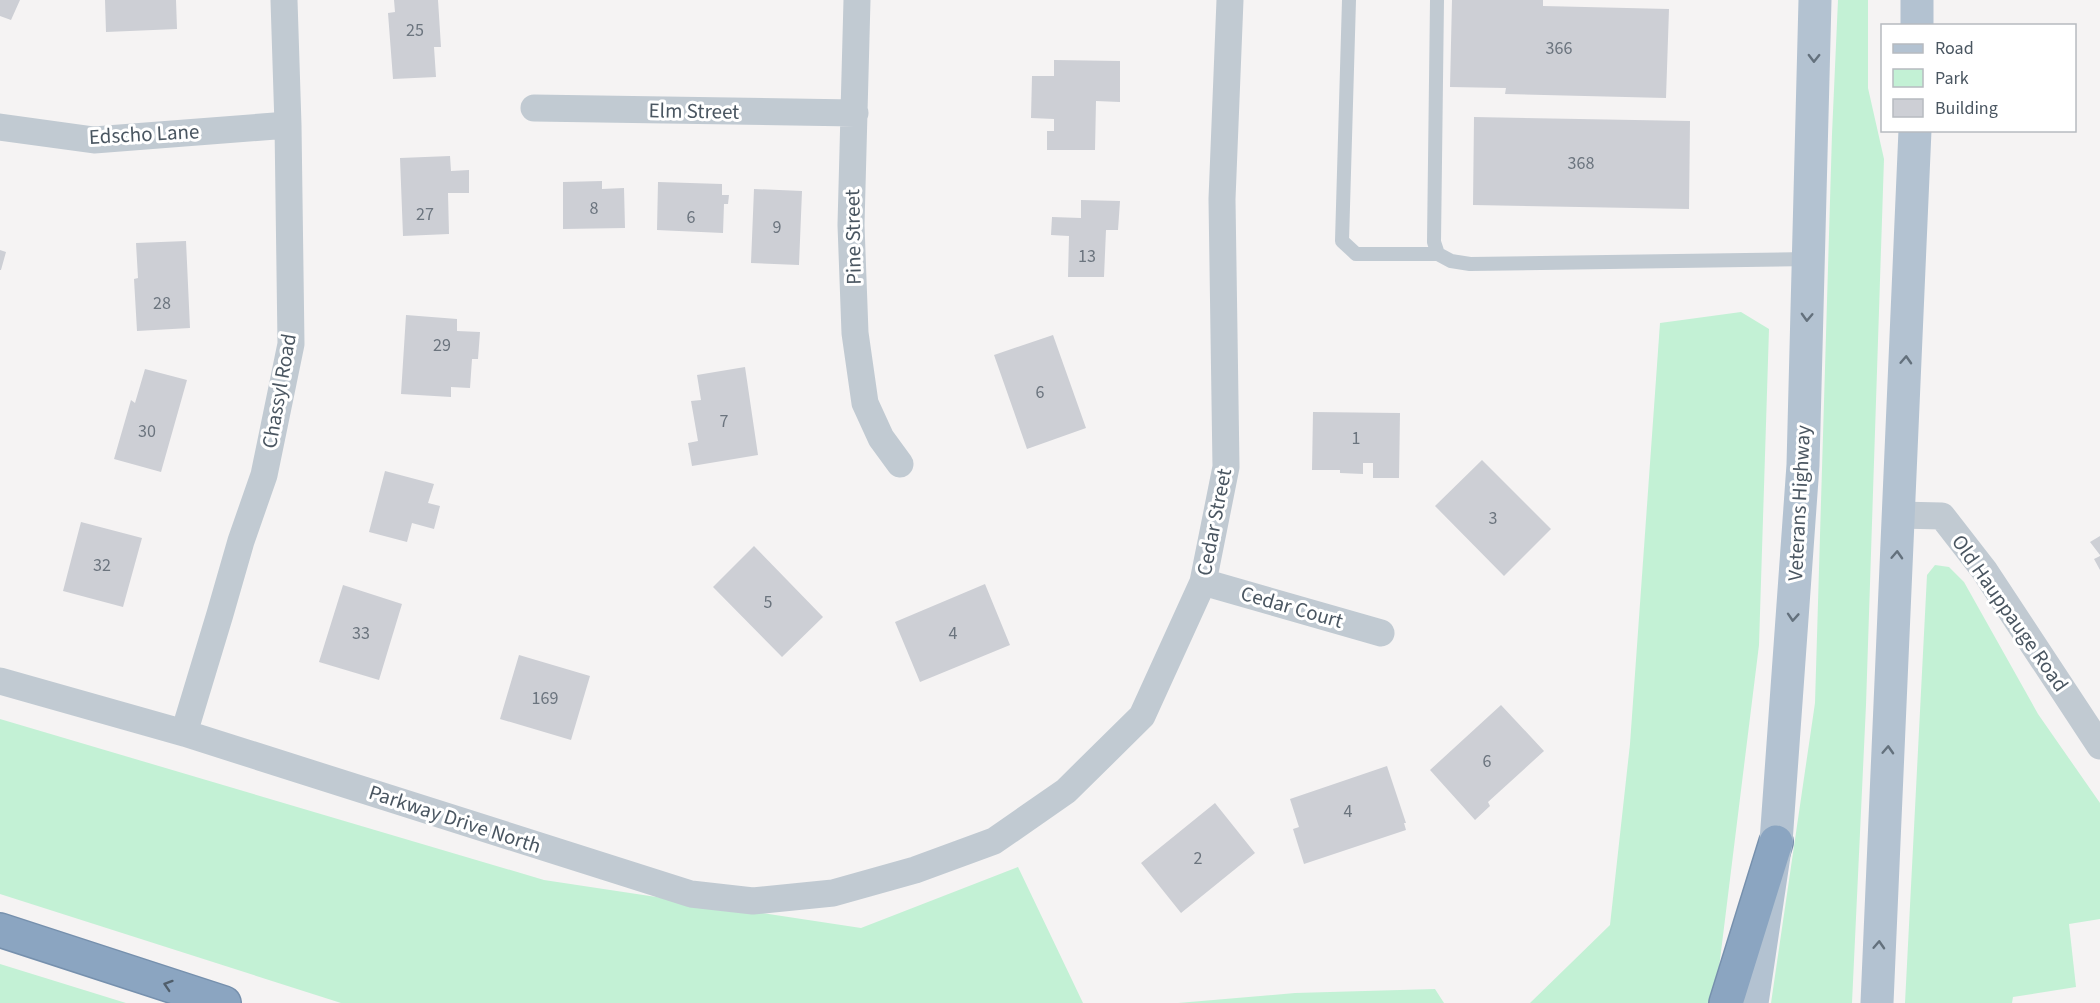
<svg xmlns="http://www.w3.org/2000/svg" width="2100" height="1003" font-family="'Source Sans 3',sans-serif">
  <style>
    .green { fill: #c3f1d5 }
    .building { fill: #cdcfd5 }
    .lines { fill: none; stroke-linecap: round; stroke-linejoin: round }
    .highway-casing { stroke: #7690ad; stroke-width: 36 }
    .lane { stroke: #c1cad2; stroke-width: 14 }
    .street { stroke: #c1cad2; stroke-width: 27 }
    .primary { stroke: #b3c2d1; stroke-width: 33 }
    .highway { stroke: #8ba5c1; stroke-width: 33 }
    .oneway { stroke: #64717d }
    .oneway2 { stroke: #505e6b }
    .labels { text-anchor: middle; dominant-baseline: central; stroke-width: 6; stroke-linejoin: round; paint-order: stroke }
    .number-label { font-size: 18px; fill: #6b747e }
    .street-label { font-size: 21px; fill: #4a5661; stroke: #fff }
  </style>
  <rect width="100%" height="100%" fill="#f5f3f3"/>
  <path class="green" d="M1838,0H1868V88L1884,159L1866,705L1852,1003H1771L1815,703L1832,134Z
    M1741,312L1769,329L1759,645L1716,992L1710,1003H1530L1610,925L1630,744L1660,323Z
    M1935,565L1949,567L1964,582L2038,714L2100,803V919L2069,924L2076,987L2013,997L2012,1003H1905L1927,575Z
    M0,719L544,880L861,928L1018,867L1083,1003H341L0,894Z
    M0,964L126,1003H0Z
    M1435,989L1444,1003H1178L1295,993Z"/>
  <path class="building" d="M0,0H20L11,20L0,16Z
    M105,0H176L177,29L106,32Z
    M394,0H438L441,47H434L436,77L393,79L388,13L395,12Z
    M1452,0H1543V6L1669,9L1666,98L1505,94L1506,88L1450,87Z
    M1054,60L1120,61V102L1096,101L1095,150H1047V131H1054V119L1031,118L1032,76H1054Z
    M1474,117L1690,121L1689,209L1473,205Z
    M450,156L451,171L469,170V193H448L449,234L403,236L400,158Z
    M602,181V189L624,188L625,228L563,229V182Z
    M658,182L722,184V195H729L728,204H724L723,233L657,230Z
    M754,189L802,191L799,265L751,263Z
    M1081,200L1120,201L1118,230H1106L1104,277H1068L1069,236L1051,235L1052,217L1081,218Z
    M186,241L190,328L137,331L134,279L138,278L136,243Z
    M0,250L6,252L1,270H0Z
    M406,315L457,319V331L480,332L478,359H472L470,388L451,387V397L401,394Z
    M1053,335L1086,428L1027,449L994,355Z
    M745,367L758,455L692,466L688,443L698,441L691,401L701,400L697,375Z
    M145,369L187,380L161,472L114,459L131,400L135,403Z
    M1313,412L1400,413L1399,478H1373V463H1363V474L1340,473V470H1312Z
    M1482,460L1551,529L1504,576L1435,506Z
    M385,471L434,484L428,503L440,506L434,529L412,523L407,542L369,532Z
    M81,522L142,538L123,607L63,591Z
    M2100,536V555L2090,542Z
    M754,546L823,617L782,657L713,587Z
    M2100,556V570L2094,559Z
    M985,584L1010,645L920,682L895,622Z
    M343,585L402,604L379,680L319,662Z
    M519,655L590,676L571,740L500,719Z
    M1501,705L1544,751L1488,802L1490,806L1475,820L1430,770Z
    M1387,766L1406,823H1404L1406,830L1304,864L1293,829L1299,827L1290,799Z
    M1215,803L1255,853L1181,913L1141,863Z"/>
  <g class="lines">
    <defs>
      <path id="highway" d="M0,930L224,1003
        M1726,1003L1776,842"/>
    </defs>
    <use href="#highway" class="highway-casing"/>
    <path class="lane" d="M1349,0L1342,241L1356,254H1438
      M1437,0L1434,242L1438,254L1451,261L1470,264L1809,259"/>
    <path class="street" d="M857,0L851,225L855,333L865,403L881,438L900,464
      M534,108L855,113
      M0,127L94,140L288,125
      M1899,515L1942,516L1984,570L2100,746
      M1203,582L1381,633
      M0,681L184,733L691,894L753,901L833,893L915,870L994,841L1066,791L1142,716L1203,582L1226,467L1222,199L1230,0
      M184,733L220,614L241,541L264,475L291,344L288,125L284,0"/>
    <path class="primary" d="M1917,26V0
      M1752,1003L1776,842L1803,465L1815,0
      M1877,1003L1915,130"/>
    <use href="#highway" class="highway"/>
  </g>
  <defs><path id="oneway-chevron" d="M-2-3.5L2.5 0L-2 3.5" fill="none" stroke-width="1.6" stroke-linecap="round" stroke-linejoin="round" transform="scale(1.5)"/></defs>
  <g class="oneway">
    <use href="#oneway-chevron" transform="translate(1814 58) rotate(91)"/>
    <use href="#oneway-chevron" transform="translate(1807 317) rotate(92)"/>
    <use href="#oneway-chevron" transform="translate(1906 360) rotate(-87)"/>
    <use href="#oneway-chevron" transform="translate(1897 555) rotate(-87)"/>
    <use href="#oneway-chevron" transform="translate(1793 617) rotate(94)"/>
    <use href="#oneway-chevron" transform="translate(1888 750) rotate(-87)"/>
    <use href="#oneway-chevron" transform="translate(1879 945) rotate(-87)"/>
  </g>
  <use class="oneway2" href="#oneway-chevron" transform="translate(168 985) rotate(-162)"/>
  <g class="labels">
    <g class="number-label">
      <text x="415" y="30">25</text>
      <text x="1559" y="48">366</text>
      <text x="1581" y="163">368</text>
      <text x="594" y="208">8</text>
      <text x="425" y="214">27</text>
      <text x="691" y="217">6</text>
      <text x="777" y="227">9</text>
      <text x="1087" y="256">13</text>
      <text x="162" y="303">28</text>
      <text x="442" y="345">29</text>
      <text x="1040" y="392">6</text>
      <text x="724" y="421">7</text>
      <text x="147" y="431">30</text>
      <text x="1356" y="438">1</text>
      <text x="1493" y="518">3</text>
      <text x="102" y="565">32</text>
      <text x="768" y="602">5</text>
      <text x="361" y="633">33</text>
      <text x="953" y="633">4</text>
      <text x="545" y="698">169</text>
      <text x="1487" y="761">6</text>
      <text x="1348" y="811">4</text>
      <text x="1198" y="858">2</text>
    </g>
    <g class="street-label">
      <text transform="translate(694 111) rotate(1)">Elm Street</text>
      <text transform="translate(144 134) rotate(-3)">Edscho Lane</text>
      <text transform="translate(853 237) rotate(-91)">Pine Street</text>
      <text transform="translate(279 391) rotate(-80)">Chassyl Road</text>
      <text transform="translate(1799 503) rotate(-87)">Veterans Highway</text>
      <text transform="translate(1214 522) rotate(-79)">Cedar Street</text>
      <text transform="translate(1292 607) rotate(16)">Cedar Court</text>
      <text transform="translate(2010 613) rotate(55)">Old Hauppauge Road</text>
      <text transform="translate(455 819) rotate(18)">Parkway Drive North</text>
    </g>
  </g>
  <rect x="1881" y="24" width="195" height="108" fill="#ffffff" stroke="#b7bbc0" stroke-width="1.5"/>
  <rect x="1893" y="44" width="30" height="9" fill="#b3c2d1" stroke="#b7bbc0" stroke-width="1.5"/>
  <text x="1935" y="54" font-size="18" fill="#4a5661">Road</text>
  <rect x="1893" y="69" width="30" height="18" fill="#c3f1d5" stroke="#b7bbc0" stroke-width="1.5"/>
  <text x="1935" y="84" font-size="18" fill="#4a5661">Park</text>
  <rect x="1893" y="99" width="30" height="18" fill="#cdcfd5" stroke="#b7bbc0" stroke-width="1.5"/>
  <text x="1935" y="114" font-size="18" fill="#4a5661">Building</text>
</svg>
